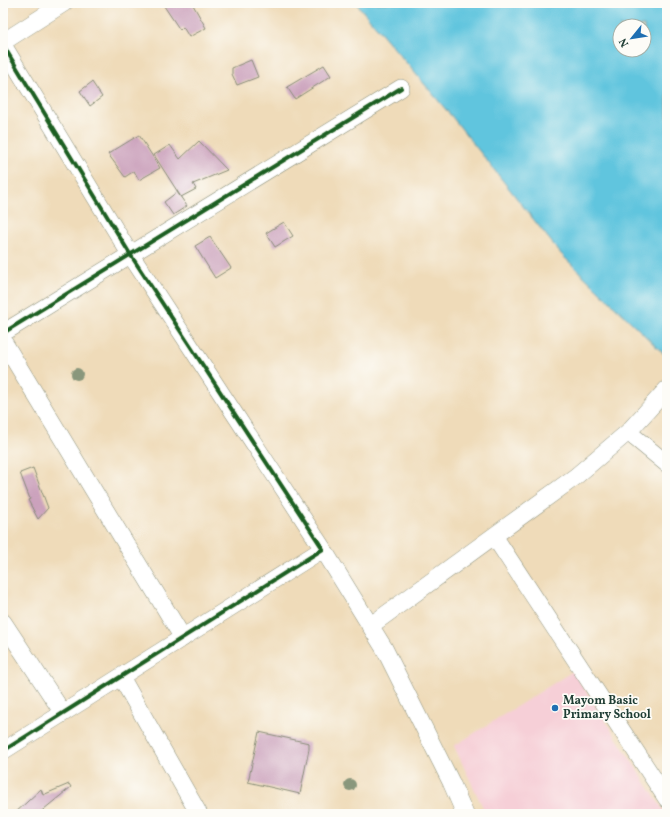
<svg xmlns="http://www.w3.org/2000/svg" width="670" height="817" font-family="Vollkorn,serif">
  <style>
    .built { fill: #f6cfd7 }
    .water { fill: #61c5de; stroke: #408189; fill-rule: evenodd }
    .building { fill: #cba1bc }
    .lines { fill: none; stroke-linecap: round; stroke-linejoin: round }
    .minor-casing { stroke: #878c76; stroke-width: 18 }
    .minor { stroke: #fff; stroke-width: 17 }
    .cycleway-casing { stroke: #fdfcf7; stroke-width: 6 }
    .cycleway { stroke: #1b5e20; stroke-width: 4 }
    .tree { fill: #89977c }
    .poi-dot { fill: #1f6fb2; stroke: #fdfcf7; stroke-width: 1.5 }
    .labels { text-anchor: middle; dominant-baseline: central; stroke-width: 3.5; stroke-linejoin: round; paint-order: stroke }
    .poi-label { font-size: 12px; font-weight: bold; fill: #1f3d34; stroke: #fdfcf7; text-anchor: start }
  </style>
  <rect width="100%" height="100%" fill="#fdfcf7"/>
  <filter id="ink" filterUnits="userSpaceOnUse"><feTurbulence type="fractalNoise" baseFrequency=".025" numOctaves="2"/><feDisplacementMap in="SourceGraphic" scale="8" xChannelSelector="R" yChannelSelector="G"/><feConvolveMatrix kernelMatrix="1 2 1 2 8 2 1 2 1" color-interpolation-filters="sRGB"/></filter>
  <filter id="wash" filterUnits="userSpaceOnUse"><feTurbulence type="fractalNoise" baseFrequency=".012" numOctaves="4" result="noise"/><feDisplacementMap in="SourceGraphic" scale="16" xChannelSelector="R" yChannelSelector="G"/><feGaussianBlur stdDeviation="0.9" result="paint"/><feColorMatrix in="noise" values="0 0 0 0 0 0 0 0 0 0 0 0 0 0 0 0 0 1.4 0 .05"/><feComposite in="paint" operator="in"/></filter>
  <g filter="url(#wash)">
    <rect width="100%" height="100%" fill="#efdbb9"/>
    <path class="built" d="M573,671L666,814H486L454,746Z"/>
    <path class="water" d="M356,3H667V357L561,254L453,118ZM620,26H644V50H620Z"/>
    <g id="blocks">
      <path class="building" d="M162,3H192L206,28L189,37L183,27L180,30Z
        M251,60L258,77L237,85L232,74V68Z
        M324,65L331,76L295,99L287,87Z
        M92,82L102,97L90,106L80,91Z
        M139,135L160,168L139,180L134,171L125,177L108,154Z
        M199,141L227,170L193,184L196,189L181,197L154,155L170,145L180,159Z
        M177,192L187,206L173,215L164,202Z
        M284,222L293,236L275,247L266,233Z
        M210,237L231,268L215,278L195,246Z
        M33,468L48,508L38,519L28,500L30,499L20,473Z
        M259,732L309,743V749L300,794L248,782Z
        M69,784L71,787L38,814H14L41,789L43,795Z"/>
    </g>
  </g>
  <g filter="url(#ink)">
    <use href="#blocks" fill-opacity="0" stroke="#878c76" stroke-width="1"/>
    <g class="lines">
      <defs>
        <path id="minor" d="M3,42L64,3
          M3,45L130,254L323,549L3,751
          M3,333L401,88
          M3,341L183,638
          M628,432L667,464
          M494,536L667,799
          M323,549L384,648L451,782L465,814
          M3,622L63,713
          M370,626L575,477L628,432L667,389
          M121,677L199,814"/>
      </defs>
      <use href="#minor" class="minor-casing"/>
      <use href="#minor" class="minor"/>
      <defs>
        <path id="cycleway" d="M3,45L130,254L323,549L3,751
          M3,333L401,88"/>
      </defs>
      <use href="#cycleway" class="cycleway-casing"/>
      <use href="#cycleway" class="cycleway"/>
    </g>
    <g class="tree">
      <circle cx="77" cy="374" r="6"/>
      <circle cx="350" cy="785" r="6"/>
    </g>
  </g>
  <circle class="poi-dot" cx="555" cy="708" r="4"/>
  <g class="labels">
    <g class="poi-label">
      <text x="563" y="701">Mayom Basic<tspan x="563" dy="14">Primary School</tspan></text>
    </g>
  </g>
  <rect width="670" height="817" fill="none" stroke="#fdfcf7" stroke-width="16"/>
  <g transform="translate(632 38) rotate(240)"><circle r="19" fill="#fdfcf7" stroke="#a4b0a9"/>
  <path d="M0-3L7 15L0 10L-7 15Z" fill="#1f6fb2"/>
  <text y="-6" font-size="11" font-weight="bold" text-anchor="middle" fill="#1f3d34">N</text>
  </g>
</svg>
